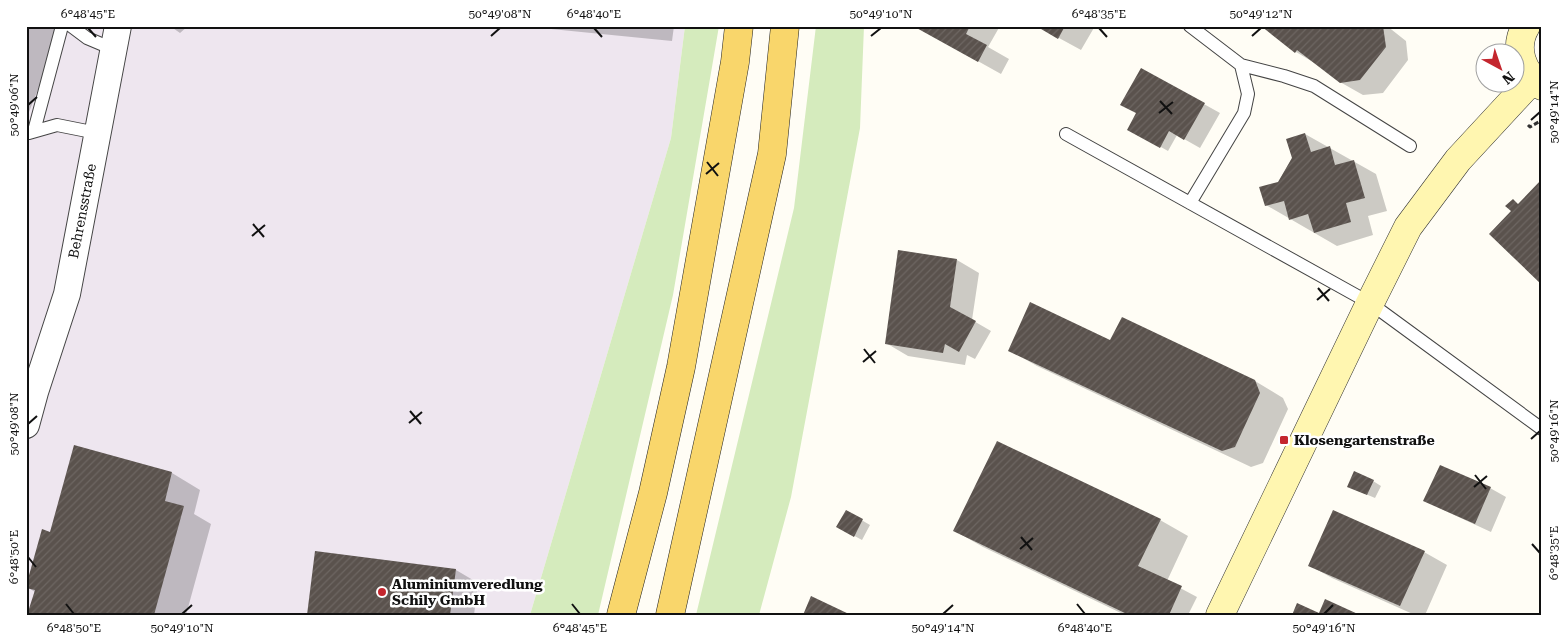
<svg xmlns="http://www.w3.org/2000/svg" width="1568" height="641" font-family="'Roboto Serif',serif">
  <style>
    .industrial { fill: #eee6ef }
    .grass { fill: #d5ebbd }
    .shadow { fill: #0003 }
    .building { fill: url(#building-hatch) }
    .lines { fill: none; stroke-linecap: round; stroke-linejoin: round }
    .service-casing { stroke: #444; stroke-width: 14 }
    .minor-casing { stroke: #444; stroke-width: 28 }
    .secondary-casing { stroke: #333; stroke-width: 29 }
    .primary-casing { stroke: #222; stroke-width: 29 }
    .path { stroke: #333; stroke-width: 3; stroke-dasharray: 5 2.5; stroke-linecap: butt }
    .service { stroke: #fff; stroke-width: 12 }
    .minor { stroke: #fff; stroke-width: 26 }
    .secondary { stroke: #fff6b0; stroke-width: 28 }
    .primary { stroke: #f9d66b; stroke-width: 28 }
    .ticks { fill: none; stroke: #111; stroke-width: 2 }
    .poi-dot { fill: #c4262e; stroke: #fff; stroke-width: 2 }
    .labels { text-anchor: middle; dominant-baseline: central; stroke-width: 5; stroke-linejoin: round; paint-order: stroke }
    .street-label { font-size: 14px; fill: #111; stroke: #fff }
    .poi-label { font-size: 14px; font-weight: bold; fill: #111; stroke: #fff; text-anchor: start }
    .neatline { fill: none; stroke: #111; stroke-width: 2 }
    .ticks-label { font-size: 12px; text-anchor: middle; fill: #111 }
  </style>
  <defs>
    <pattern id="building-hatch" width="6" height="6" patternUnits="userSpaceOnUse" patternTransform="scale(1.25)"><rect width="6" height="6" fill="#5a524d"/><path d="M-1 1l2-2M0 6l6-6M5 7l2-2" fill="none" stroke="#6d6662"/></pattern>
  </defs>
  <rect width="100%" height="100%" fill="#fffdf5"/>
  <path class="industrial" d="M26,26H685L671,138L530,615H26Z"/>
  <path class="grass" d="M685,26H719L673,295L598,615H530L671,138Z
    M816,26H864L860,128L791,497L759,615H696L794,208Z"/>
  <path class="shadow" d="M26,26H62L58,39L27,117L30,123L26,124Z
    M170,26H188L180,33Z
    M538,26H674L672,41L541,28Z
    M915,26H1000L988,47L1009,59L1001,74Z
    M1037,26H1095L1081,50Z
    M1263,26H1387L1406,41L1408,60L1383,93L1363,95L1340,82L1318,65L1296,52Z
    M1141,69L1220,113L1200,148L1177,135L1168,151L1129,129L1138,113Z
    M1305,134L1376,174L1387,211L1368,216L1373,235L1337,246L1266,205Z
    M957,260L979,273L972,320L991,331L975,359L967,355L965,365L908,356L886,343Z
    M1111,342L1255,381L1283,398L1288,409L1263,463L1251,467L1037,366L1009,350Z
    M75,446L172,473L200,490L194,514L211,524L186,615H29L35,592L27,587L51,533Z
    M1440,466L1490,488L1506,497L1491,532L1441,509L1425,500Z
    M1373,481L1381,486L1375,498L1356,490Z
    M846,511L870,525L862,540L838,527Z
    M1160,520L1188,536L1167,581L1197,597L1188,615H1125L983,547L955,531Z
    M316,552L456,570L478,583L474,615H308Z
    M1424,552L1447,565L1425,615H1415L1332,578L1309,565Z"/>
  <path class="building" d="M913,26H970L966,34L987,45L978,62Z
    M1036,26H1065L1058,39Z
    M1261,26H1383L1386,47L1360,80L1340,83L1297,50L1295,53Z
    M1141,68L1205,103L1184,140L1169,131L1160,148L1127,130L1136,113L1120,105Z
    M1305,133L1311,152L1330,146L1335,165L1354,160L1365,198L1346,203L1351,222L1314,233L1308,214L1289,220L1284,201L1265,206L1259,187L1278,182L1292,158L1286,139Z
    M1541,180L1542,181V285L1489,234L1511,211L1505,206L1513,199L1518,204Z
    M898,250L957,259L950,307L976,321L959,352L945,344L943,353L885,344Z
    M1030,302L1110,340L1122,317L1255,380L1260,393L1235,447L1222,451L1008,351Z
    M997,441L1161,519L1138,566L1182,586L1169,615H1129L953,531Z
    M74,445L172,472L165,501L184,506L154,615H27L35,590L26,588V586L42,529L50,532Z
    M1440,465L1491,487L1475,524L1423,501Z
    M1354,471L1374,480L1367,495L1347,487Z
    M846,510L863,519L854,537L836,527Z
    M1333,510L1425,551L1400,606L1308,566Z
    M315,551L456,569L450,615H307Z
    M811,596L851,615H803Z
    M1325,599L1360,615H1292L1297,603L1319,613Z"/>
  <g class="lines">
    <defs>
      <path id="service" d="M71,26L87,38L113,49
        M1190,26L1241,65L1248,94L1244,113L1190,203
        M1241,65L1284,76L1314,86L1410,146
        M34,131L62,26
        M29,133L57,125L97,133
        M1066,134L1370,303L1542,429"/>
      <path id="minor" d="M26,425L35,392L67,294L118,26"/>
      <path id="secondary" d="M1526,26C1513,48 1522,73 1542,86
        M1220,615L1370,303L1408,227L1458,160L1532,80"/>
      <path id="primary" d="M621,615L653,493L681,367L735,62L739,26
        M670,615L772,154L785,26"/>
    </defs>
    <use href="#service" class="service-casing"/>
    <use href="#minor" class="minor-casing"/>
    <use href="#secondary" class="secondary-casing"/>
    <use href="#primary" class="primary-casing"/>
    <path class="path" d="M1486,76L1483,82L1489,88
      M1528,125L1530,127L1542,120"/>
    <use href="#service" class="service"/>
    <use href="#minor" class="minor"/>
    <use href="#secondary" class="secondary"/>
    <use href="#primary" class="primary"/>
  </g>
  <path class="ticks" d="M88,28L96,37M594,28L602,37M1099,28L1107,37M491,36L500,28M871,36L881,28M1252,36L1261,28M1160,101L1172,114M28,105L37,97M1159,113L1173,102M1531,120L1540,112M707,162L718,176M706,174L719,163M253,224L264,237M252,236L265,225M1318,288L1329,301M1317,300L1330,289M864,349L875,363M863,362L876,351M410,411L421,424M409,423L422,412M28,424L37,416M1531,439L1540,431M1475,475L1486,489M1474,487L1487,476M1021,537L1032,550M1532,544L1540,553M1020,549L1033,538M28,557L36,567M66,604L74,614M572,604L580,614M1077,604L1085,614M182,614L192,605M943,614L953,605M1324,614L1333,605"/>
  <g class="poi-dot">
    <rect x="1279" y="435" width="10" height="10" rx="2.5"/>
    <circle cx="382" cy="592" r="5"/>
  </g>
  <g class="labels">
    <g class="street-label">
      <text transform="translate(82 211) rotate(-79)">Behrensstraße</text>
    </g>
    <g class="poi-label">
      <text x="1294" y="440">Klosengartenstraße</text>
      <text x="392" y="584">Aluminiumveredlung<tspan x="392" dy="16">Schily GmbH</tspan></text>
    </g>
  </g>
  <rect width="1568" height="641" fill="none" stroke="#ffffff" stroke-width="55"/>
  <g transform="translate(1500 68) rotate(140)"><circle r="24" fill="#ffffff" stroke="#a0a0a0"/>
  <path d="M0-4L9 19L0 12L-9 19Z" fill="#c4262e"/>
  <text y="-8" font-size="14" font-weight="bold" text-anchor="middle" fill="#111111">N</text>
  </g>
  <rect x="28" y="28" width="1512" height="586" class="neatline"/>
  <g class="ticks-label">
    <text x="88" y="18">6°48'45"E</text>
    <text x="500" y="18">50°49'08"N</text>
    <text x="594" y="18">6°48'40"E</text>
    <text x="881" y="18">50°49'10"N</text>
    <text x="1099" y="18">6°48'35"E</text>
    <text x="1261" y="18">50°49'12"N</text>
    <text transform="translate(14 105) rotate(-90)" y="4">50°49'06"N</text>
    <text transform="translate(1554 112) rotate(-90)" y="4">50°49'14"N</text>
    <text transform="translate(14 424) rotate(-90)" y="4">50°49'08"N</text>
    <text transform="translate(1554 431) rotate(-90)" y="4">50°49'16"N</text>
    <text transform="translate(1554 553) rotate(-90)" y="4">6°48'35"E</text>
    <text transform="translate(14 557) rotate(-90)" y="4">6°48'50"E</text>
    <text x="74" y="632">6°48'50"E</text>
    <text x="182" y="632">50°49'10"N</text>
    <text x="580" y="632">6°48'45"E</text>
    <text x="943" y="632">50°49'14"N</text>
    <text x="1085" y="632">6°48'40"E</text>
    <text x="1324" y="632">50°49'16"N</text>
  </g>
</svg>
